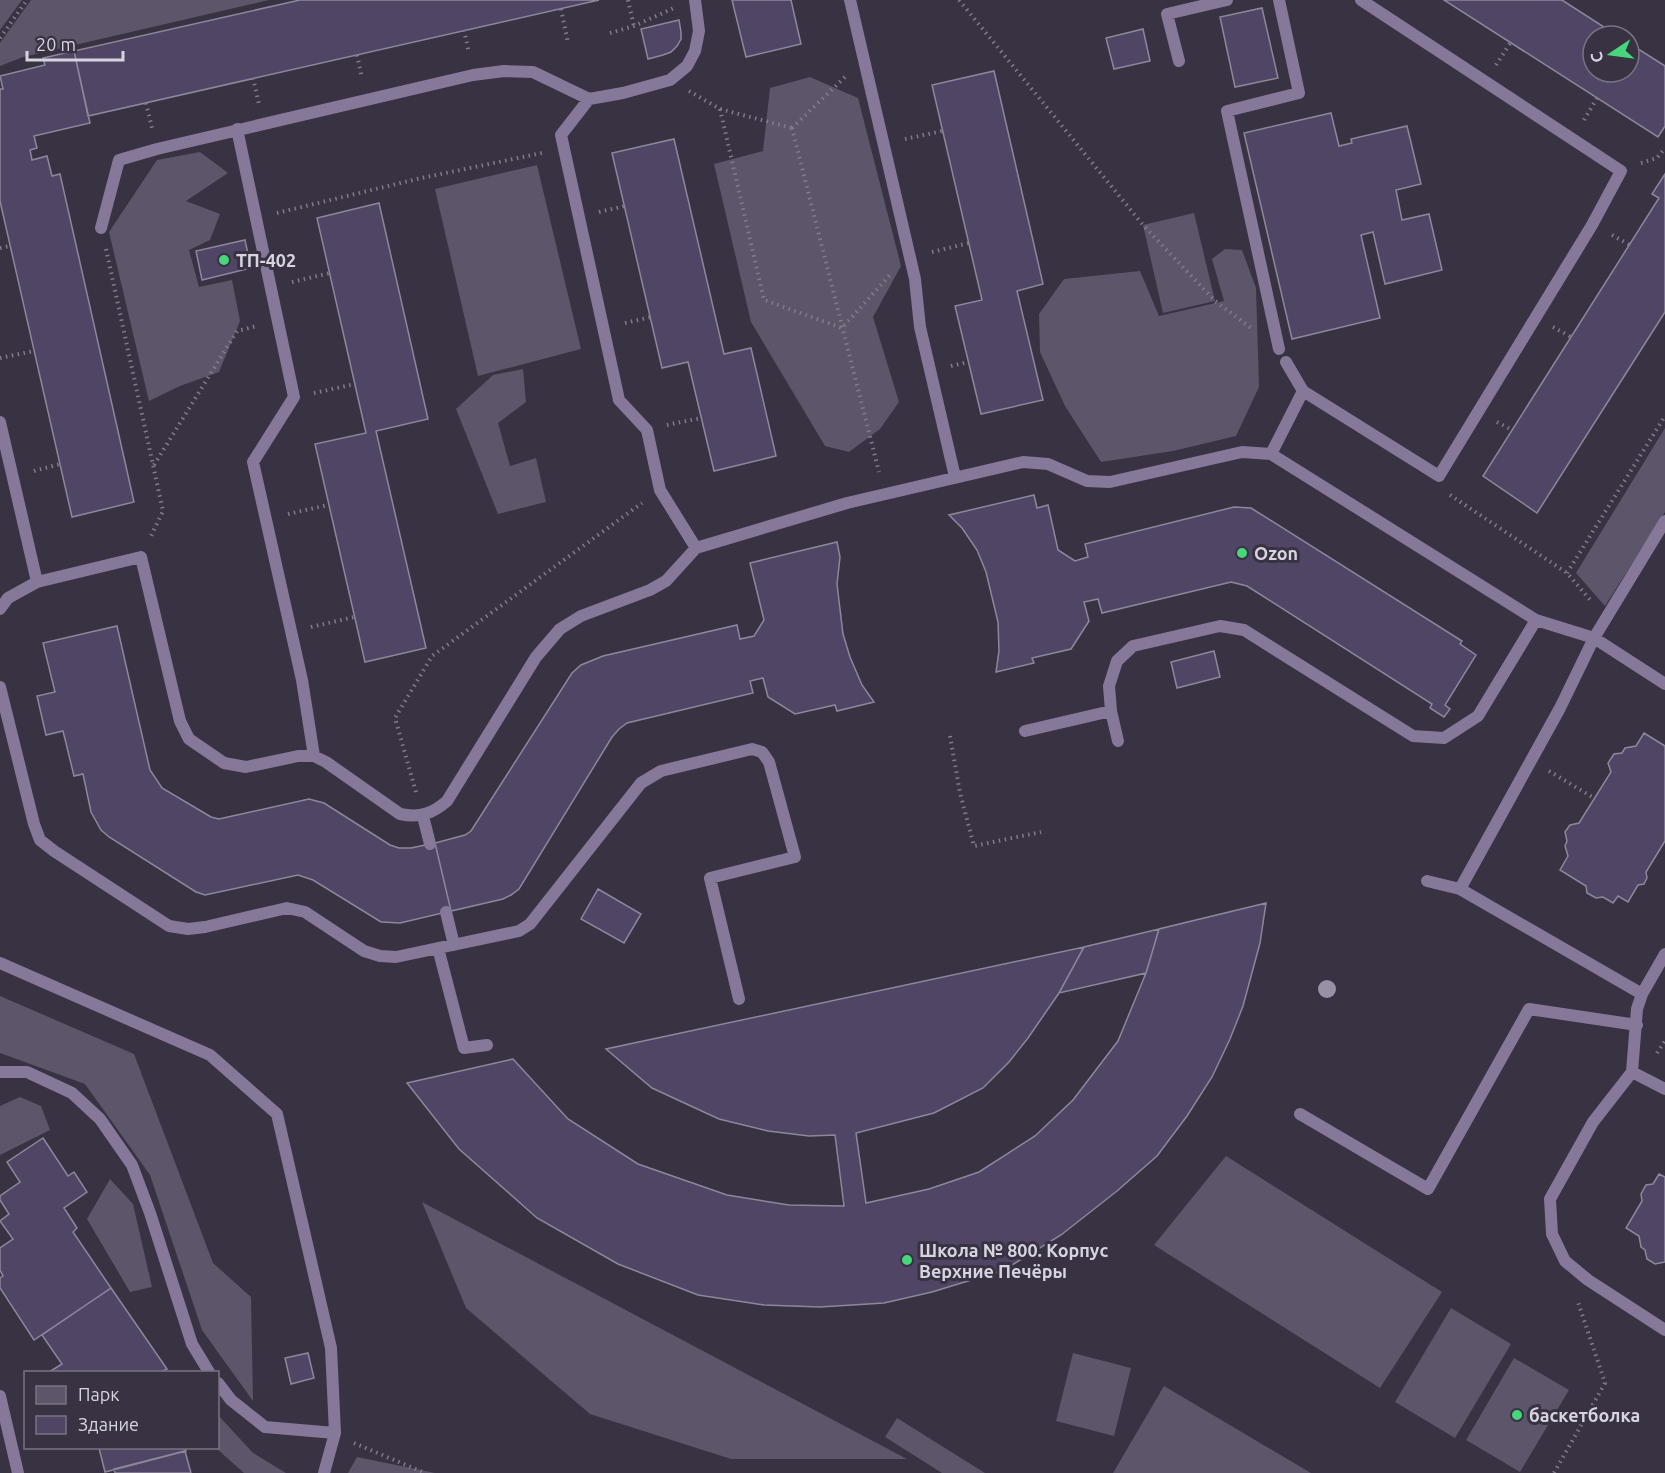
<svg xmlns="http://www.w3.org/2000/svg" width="1665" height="1473" font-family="Ubuntu,sans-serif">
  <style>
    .green { fill: #5d556a }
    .building { fill: #514565; stroke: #8e879b; stroke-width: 1.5 }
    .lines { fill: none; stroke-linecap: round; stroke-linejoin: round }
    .path { stroke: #817c8a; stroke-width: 4; stroke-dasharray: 1.5 4.5; stroke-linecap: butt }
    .service { stroke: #857899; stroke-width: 12 }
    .tree { fill: #9891a6 }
    .poi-dot { fill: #45d77a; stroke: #383243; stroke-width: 2 }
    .labels { text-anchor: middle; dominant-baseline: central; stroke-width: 6; stroke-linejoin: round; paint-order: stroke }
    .poi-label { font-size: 18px; font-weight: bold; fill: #d8d4df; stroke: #383243; text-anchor: start }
  </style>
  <rect width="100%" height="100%" fill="#383243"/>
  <path class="green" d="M0,0H22L0,30Z
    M31,0H269L23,57L0,66V43Z
    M810,77L858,98L901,266L873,317L899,402L880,429L849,452L825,446L751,322L714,164L763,151L770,88Z
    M200,152L228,173L186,201L220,214L210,240L189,250L199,287L232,280L240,321L219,372L180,386L149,401L109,232L157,160Z
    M537,165L581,349L478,376L435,189Z
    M1194,213L1215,301L1163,313L1143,225Z
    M1225,249L1242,250L1256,288L1259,387L1236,436L1173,451L1101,462L1065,406L1040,352L1039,314L1064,279L1140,271L1159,316L1224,301L1212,259Z
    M523,369L526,402L498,423L510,466L536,458L546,502L498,514L456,409L493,375Z
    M1665,428V512L1605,606L1576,573Z
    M0,996L134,1054L213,1263L251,1297L253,1401L202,1330L150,1175L85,1084L0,1053Z
    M20,1097L41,1106L50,1130L0,1155V1106Z
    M1226,1156L1442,1292L1380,1388L1154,1245Z
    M110,1179L133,1204L152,1287L130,1292L87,1219Z
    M422,1202L907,1459H731L590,1414L466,1308Z
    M1451,1308L1511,1344L1455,1438L1395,1402Z
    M1073,1353L1131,1368L1114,1436L1056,1421Z
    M1514,1358L1569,1390L1520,1472L1466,1440Z
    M1164,1386L1311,1473H1113Z
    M218,1415L253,1453L286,1473H244L216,1448Z
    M897,1418L985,1473H942L885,1437Z
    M357,1457L435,1473H348Z"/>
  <path class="building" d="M300,0H599L88,116L74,51Z
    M732,0H792H791L801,44L746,57Z
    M1444,0H1562L1618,36H1593V72H1629V43L1665,66V126L1658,137Z
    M1262,8L1278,78L1235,87L1220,17Z
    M679,20L681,32V39L677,46L671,52L663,55L648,59L641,29Z
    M1143,29L1150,61L1114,69L1106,38Z
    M74,51L90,123L34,136L37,148L30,150L32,160L47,156L52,176L60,174L134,502L72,517L0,201V89H3L0,76L45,65L43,58Z
    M994,71L1043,284L1017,291L1043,400L981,414L955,306L982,300L932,85Z
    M1331,113L1339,146L1352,143L1351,139L1407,126L1421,184L1396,190L1402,220L1429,214L1442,270L1385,284L1373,232L1361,235L1380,318L1292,339L1244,133Z
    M674,139L724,354L751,348L776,456L714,471L688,362L662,368L612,153Z
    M1665,174V312L1537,513L1483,476L1659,198L1652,194Z
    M379,203L428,419L376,431L426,648L365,662L315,444L366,433L317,218Z
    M245,240L251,268L202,280L196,251Z
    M1034,495L1037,508L1048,505L1058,550L1075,561L1088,557L1085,544L1234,507L1251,508L1462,641L1460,644L1476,655L1445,705L1450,709L1444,717L1430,708L1432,704L1247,586L1231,582L1102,613L1098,599L1084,602L1089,621L1071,649L1032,658L1034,663L996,672L999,651L998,622L986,572L977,550L962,528L949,515Z
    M837,542L840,557L837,584L843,634L850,657L862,685L874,702L837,711L835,705L795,714L768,697L763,678L750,681L753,693L627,723L619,729L612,737L519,889L511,895L503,899L451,911L435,843L465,835L471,831L572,673L581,665L603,656L737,625L740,639L754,636L764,620L750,563Z
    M117,626L150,770L162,788L211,817L219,819L309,799L324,803L390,845L399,848H411L435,843L451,911L400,923L381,922L313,880L298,875L205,895L196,892L109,837L101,830L91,812L83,774L74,776L63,731L46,735L37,696L55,692L43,643Z
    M1214,651L1220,677L1177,688L1171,662Z
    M1644,733L1665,746V841L1646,872L1647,878L1644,884L1638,885L1628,902L1618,896L1613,903L1603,897L1596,898L1587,893L1586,886L1560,870L1568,856L1565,846L1567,841L1565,832L1570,825L1579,823L1611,772L1608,763L1614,754L1622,753L1625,748L1636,746Z
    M598,889L641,914L624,943L581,919Z
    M1266,903L1260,943L1243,1006L1230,1039L1212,1077L1187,1116L1157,1156L1117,1191L1061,1235L1004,1270L932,1292L884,1303L820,1307L764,1305L698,1295L618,1264L537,1218L459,1149L407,1083L513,1059L568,1119L638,1164L727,1195L789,1205L844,1206L835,1135L809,1136L768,1131L719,1119L652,1088L606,1049L1084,947L1059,993L1028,1038L1009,1062L983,1088L934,1113L856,1133L866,1203L929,1189L979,1172L1035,1136L1073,1100L1118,1041L1146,973L1159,929Z
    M1159,929L1146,973L1059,993L1084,947Z
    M43,1138L68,1176L74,1172L87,1192L64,1208L77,1228L73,1232L111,1288L34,1340L0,1288V1278L3,1276L0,1270V1248L13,1239L0,1221L9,1214L0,1200V1196L20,1182L7,1162Z
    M1659,1174L1665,1177V1262L1655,1264L1647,1259L1645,1250L1641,1247L1639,1236L1626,1228L1642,1201L1641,1194L1646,1185L1653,1184Z
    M111,1288L167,1369L161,1372H49L62,1364L42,1335Z
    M308,1353L314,1378L291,1384L285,1358Z
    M99,1448H185L186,1451L105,1472Z
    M185,1451L191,1473H115L114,1469Z"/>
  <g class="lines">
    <path class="path" d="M628,0L634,26
      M959,0L1143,225L1215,301L1251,328
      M561,9L568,43
      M464,30L469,53
      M610,33L634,26L674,8
      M0,38L27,0
      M357,55L362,78
      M1496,65L1511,42
      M253,78L259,104
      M689,91L720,109L792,128
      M146,103L152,128
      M720,109L764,300L842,328L890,275
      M1584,120L1597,98
      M792,128L879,472
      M792,128L845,77
      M905,139L942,131
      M1641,163L1657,158L1665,148
      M599,212L625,206
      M277,213L417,179L542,153
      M1612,235L1630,245
      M0,248L10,246
      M106,249L163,511L150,538
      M932,252L969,243
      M292,282L330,273
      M625,323L651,317
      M1553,327L1571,337
      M0,358L34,351
      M951,366L968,362
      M314,393L355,384
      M1497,422L1512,430
      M667,425L701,418
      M154,465L237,331L257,326
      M34,471L60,464
      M1450,495L1567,573L1592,602
      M288,514L328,505
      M1567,573L1665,416
      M311,627L354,617
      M950,736L960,793L974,846L1041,832
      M1549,771L1594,798
      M416,792L395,718L432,656L642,503
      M1657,1053L1665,1041
      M354,1443L425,1473
      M1554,1473L1605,1383L1578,1302"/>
    <path class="service" d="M850,0L915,279L920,327L955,477
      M1279,0L1299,93L1227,111L1279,349
      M1179,61L1167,14L1227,0
      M589,99L561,135L619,400L647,430L660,490L696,548
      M237,129L294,397L253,462L302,680L314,756
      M101,228L119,160L157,149L473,75L504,71L533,72L589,99L623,93L670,80L687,66L695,51L699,31L695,0
      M1286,362L1303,391
      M0,422L37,582L8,598L0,609
      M1271,454L1303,391L1439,476L1592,225L1621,171L1361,0
      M37,582L141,557L180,721L189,739L224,763L246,767L298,756H314L326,762L400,814C420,818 432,814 447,801L536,657L560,629L581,616L650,590L666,581L696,548L847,503L1023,462L1048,464L1087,481L1110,482L1242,452L1271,454L1536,620L1594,638L1665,521
      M0,687L34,824L40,840L54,851L169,926L188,929L205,927L287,908L305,912L364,951L380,956L396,957L519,931L530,924L641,783L661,771L752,749L762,752L769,762L795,857L710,878L739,999
      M1025,731L1111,711
      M1118,741L1111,711L1109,686L1117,661L1133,646L1220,626L1244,630L1413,736L1444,738L1478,716L1536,620
      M423,816L430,844
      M1427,881L1460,889
      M446,912L454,945
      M438,948L464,1048L487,1045
      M1665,954L1642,994L1637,1009L1632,1072L1665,1089
      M0,963L210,1055L277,1114L331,1348L335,1433L324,1473
      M1642,994L1460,889L1560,708L1594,638L1665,684
      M0,1072H27L72,1093L100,1119L132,1165L150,1213L192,1344L209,1372
      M1632,1072L1593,1122L1550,1199L1552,1234L1565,1261L1588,1280L1665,1330
      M1300,1114L1428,1189L1529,1009L1637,1025
      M218,1383L231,1400L265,1427L335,1433
      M0,1396L18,1473"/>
  </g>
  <circle class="tree" cx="1327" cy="989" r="9"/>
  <g class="poi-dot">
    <circle cx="224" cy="260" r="6"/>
    <circle cx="1242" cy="553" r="6"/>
    <circle cx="907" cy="1260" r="6"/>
    <circle cx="1517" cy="1415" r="6"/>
  </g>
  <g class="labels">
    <g class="poi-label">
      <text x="236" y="260">ТП-402</text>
      <text x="1254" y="553">Ozon</text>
      <text x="919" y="1250">Школа № 800. Корпус<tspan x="919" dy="21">Верхние Печёры</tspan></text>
      <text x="1529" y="1415">баскетболка</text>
    </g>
  </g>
  <rect x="24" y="1371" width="195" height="78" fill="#383243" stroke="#787381" stroke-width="1.5"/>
  <rect x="36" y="1386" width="30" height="18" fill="#5d556a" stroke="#787381" stroke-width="1.5"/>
  <text x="78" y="1401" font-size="18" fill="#d8d4df">Парк</text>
  <rect x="36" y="1416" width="30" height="18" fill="#514565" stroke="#787381" stroke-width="1.5"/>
  <text x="78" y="1431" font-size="18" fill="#d8d4df">Здание</text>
  <g transform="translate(1611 54) rotate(257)"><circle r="28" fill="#383243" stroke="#787381" stroke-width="1.5"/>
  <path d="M0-4.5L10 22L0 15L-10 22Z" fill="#45d77a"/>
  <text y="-9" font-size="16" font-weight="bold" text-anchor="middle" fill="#d8d4df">С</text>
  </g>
  <path d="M27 51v9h96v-9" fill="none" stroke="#d8d4df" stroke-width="3"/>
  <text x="36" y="51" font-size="18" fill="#d8d4df" stroke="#383243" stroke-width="4.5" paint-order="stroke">20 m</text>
</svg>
